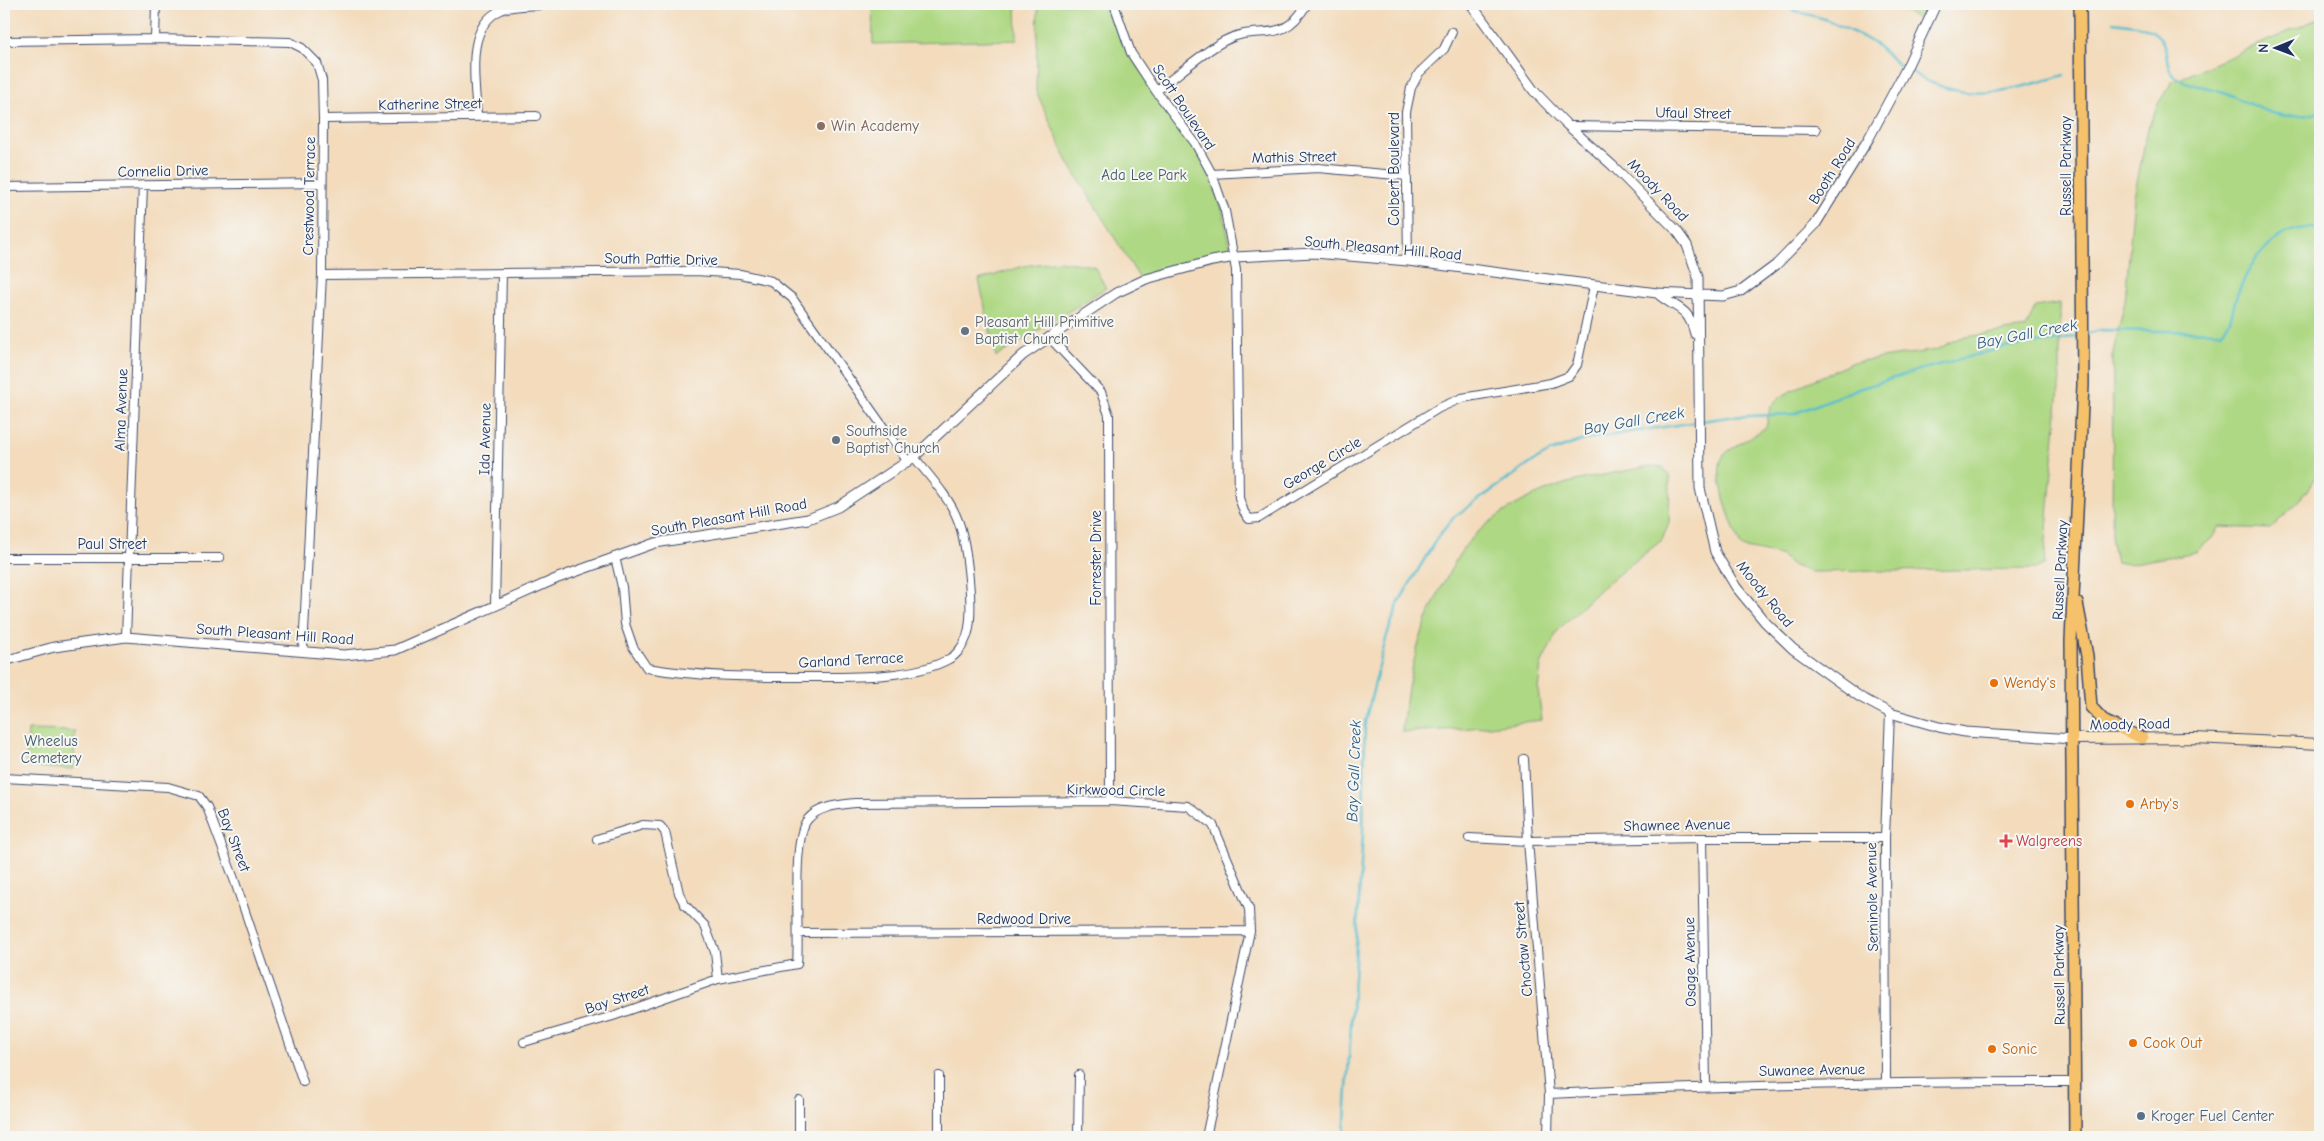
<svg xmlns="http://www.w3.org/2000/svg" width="2324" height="1141" font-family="'Comic Neue',sans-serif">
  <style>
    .green { fill: #aed883; stroke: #648470 }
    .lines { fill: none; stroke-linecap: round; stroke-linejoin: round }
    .stream { stroke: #52bdce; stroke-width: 2.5 }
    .minor-casing { stroke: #3b496c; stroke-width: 10 }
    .tertiary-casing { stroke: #3b496c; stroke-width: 11 }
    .secondary-casing { stroke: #3b496c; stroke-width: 12 }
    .primary-casing { stroke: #3b496c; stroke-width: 14 }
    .minor { stroke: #fff; stroke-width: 8 }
    .tertiary { stroke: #fff; stroke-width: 9 }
    .secondary { stroke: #fbe6c4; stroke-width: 10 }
    .primary { stroke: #f5c16b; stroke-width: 11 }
    .education-dot { fill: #8d6e63; stroke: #f6f6f2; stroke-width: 2 }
    .worship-dot { fill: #6b7280; stroke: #f6f6f2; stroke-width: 2 }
    .food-dot { fill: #e8710a; stroke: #f6f6f2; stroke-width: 2 }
    .health-dot { fill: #e0444e; stroke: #f6f6f2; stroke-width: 2 }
    .service-dot { fill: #5c6f8a; stroke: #f6f6f2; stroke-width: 2 }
    .labels { text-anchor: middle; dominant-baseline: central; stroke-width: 4; stroke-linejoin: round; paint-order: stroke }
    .street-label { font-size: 15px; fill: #1b2f5e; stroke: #f6f6f2 }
    .education-label { font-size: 15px; fill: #785e54; stroke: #f6f6f2; text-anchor: start }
    .park-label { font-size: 15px; fill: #405967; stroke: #f6f6f2 }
    .worship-label { font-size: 15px; fill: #5b616d; stroke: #f6f6f2; text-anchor: start }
    .food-label { font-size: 15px; fill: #c56008; stroke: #f6f6f2; text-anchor: start }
    .health-label { font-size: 15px; fill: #be3a42; stroke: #f6f6f2; text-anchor: start }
    .service-label { font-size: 15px; fill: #4e5e75; stroke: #f6f6f2; text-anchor: start }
    .water-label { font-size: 16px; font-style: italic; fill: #2c5a80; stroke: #f6f6f2 }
  </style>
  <rect width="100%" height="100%" fill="#f6f6f2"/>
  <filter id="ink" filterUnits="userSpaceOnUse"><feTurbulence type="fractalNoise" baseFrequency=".02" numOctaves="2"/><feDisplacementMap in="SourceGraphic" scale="10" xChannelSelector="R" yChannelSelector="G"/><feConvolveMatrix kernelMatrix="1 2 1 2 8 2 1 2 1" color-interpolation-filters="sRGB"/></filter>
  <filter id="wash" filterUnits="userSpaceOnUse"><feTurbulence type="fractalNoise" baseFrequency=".0096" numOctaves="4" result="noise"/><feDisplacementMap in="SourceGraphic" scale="20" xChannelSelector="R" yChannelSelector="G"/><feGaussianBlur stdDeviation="1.12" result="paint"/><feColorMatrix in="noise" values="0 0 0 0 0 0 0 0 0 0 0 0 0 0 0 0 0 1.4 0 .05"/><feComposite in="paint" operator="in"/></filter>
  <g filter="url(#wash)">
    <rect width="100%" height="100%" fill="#f3dbbc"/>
    <path class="green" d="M872,4H1016L1017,40L873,44Z
      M1038,4H1112L1129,54L1193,144L1210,175L1223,212L1232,254L1151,272L1140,279L1068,162L1036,91Z
      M1893,4H1936L1926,24Z
      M2320,18V472L2300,500L2270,529L2219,527L2212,538L2196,552L2129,564L2116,562L2112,543L2113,352L2125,301L2134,197L2148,128L2159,102L2172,82Z
      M1059,261L1094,266L1106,288L996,357L979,280L1024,266Z
      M2060,303V376L2044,565L2035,569L1810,572L1794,566L1780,555L1741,547C1734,528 1710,472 1724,455C1730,448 1757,434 1766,427L1770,408L1778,398L1804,384L1854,362L1936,350L1959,338L2026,328L2035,307Z
      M1650,466L1663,467L1670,477L1669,522L1662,540L1602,587L1558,630L1541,665L1538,690L1542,720L1462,729L1402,732C1408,674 1420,624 1449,573C1454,564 1459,554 1465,546C1490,515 1533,493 1571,482C1597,475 1624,472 1650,466Z
      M28,730L75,731L74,769L26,767Z"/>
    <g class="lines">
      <path class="stream" d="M1786,4L1795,11L1825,19L1863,37L1875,44L1901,67
        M2113,22C2127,24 2145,24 2156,34C2172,46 2161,70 2179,79C2193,87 2212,87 2226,93C2259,108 2283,124 2320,112
        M1909,71C1964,106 2006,92 2064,75
        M2087,334L2100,330L2221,332C2234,320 2231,311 2237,295C2251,260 2278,221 2320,229
        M1702,421L1728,417L1793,414L1852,391L1919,370L2005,347L2062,340L2079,336
        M1344,1137L1363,834L1365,722L1387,635L1399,602L1437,538L1455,516L1534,461L1550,452L1587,439L1696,422"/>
    </g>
  </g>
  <g filter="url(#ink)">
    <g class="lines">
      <defs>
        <path id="minor" d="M1114,4L1131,53L1156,91L1195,143L1212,174L1225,211L1236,270L1239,498L1244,512L1249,519L1259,518L1439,408L1462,398L1551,383L1569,376L1577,365L1594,286
          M155,39L156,4
          M4,41L155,39L290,42L302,48L317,63L322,80L323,119L322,275L303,651
          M1156,91C1178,75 1200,54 1224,41C1259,22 1281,48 1307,4
          M477,117C476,84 463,27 501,10C512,5 528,6 540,5
          M323,119L536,116
          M1570,126L1816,130
          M1212,174L1318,168L1407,176
          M4,187L322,183
          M1408,261L1406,112L1411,88L1419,73L1444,49L1452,32
          M322,275L696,271L740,274L771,281L792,298L908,462
          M1049,337L1101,392L1109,415L1110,801
          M615,557L622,587L625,624L633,647L647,668C700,677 753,677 806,677C845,677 914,679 949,659C957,655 964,645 967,636C975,613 967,546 959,523C951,499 930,477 914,457
          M4,558H220
          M495,606L502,273
          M126,637L143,185
          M1524,759L1528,841L1549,1094L1548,1137
          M4,778L168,787L199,796L207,807L234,879L303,1082
          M1469,838L1528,841L1702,838H1885
          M1702,838L1706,1086
          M597,839L643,825L660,826L665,832L679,893L685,905L705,926L715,952L718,979
          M799,933L1250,931
          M524,1042L613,1016L718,979L797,964C800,933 791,837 808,819C819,806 839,805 855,803L1110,801L1188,806L1213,825L1249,909L1250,931L1206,1137
          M1886,1082L1885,838L1890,713
          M1549,1094C1725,1085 1900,1082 2075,1082
          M799,1100V1137
          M939,1137V1076
          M1078,1137L1079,1075"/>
        <path id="tertiary" d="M1471,4L1534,91L1565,123L1613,166L1677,231L1687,245L1698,277L1700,488L1715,552L1736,587L1765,622L1793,649L1860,697L1890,713L1939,727L1965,732L2073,739
          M1657,293C1676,310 1688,305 1695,334
          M4,661L54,647L126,637L344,655L395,650L558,578L655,543L808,519L838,507L914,457L1023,355L1116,293L1146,279L1212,261L1235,257L1314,253L1408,261L1657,293L1723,296L1741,291L1776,265L1815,225L1869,138L1906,69L1936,4"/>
        <path id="secondary" d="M2073,739L2195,738L2320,744"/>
        <path id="primary" d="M2077,603L2087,656L2091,707L2105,722L2142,738
          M2075,1137L2071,641L2083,385L2080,4"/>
      </defs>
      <use href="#minor" class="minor-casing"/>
      <use href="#tertiary" class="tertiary-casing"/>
      <use href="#secondary" class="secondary-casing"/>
      <use href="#primary" class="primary-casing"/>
      <use href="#minor" class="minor"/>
      <use href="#tertiary" class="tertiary"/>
      <use href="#secondary" class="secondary"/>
      <use href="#primary" class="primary"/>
    </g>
  </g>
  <circle class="education-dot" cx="821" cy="126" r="5"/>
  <g class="worship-dot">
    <circle cx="965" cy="331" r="5"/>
    <circle cx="836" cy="440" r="5"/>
  </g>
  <g class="food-dot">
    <circle cx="1994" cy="683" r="5"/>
    <circle cx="2130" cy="804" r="5"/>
    <circle cx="2133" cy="1043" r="5"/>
    <circle cx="1992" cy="1049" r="5"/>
  </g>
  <path class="health-dot" d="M2003.5 833.5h5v5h5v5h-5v5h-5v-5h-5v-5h5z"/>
  <circle class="service-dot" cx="2141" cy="1116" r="5"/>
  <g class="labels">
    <g class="street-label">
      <text transform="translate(430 104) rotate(-1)">Katherine Street</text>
      <text transform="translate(1184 107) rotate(56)">Scott Boulevard</text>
      <text transform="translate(1693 113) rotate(1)">Ufaul Street</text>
      <text transform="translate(1294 157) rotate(-1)">Mathis Street</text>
      <text transform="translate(2066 166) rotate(-90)">Russell Parkway</text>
      <text transform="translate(1394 169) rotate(-90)">Colbert Boulevard</text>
      <text transform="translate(163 171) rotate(-1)">Cornelia Drive</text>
      <text transform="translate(1832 171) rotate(-58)">Booth Road</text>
      <text transform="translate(1658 190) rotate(46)">Moody Road</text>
      <text transform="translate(309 196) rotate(-89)">Crestwood Terrace</text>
      <text transform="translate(1383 248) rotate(5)">South Pleasant Hill Road</text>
      <text transform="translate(661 259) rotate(1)">South Pattie Drive</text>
      <text transform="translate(121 410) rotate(-88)">Alma Avenue</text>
      <text transform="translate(485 439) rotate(-89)">Ida Avenue</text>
      <text transform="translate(1322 463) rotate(-31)">George Circle</text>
      <text transform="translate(729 517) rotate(-10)">South Pleasant Hill Road</text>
      <text x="112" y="544">Paul Street</text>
      <text transform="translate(1096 558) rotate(-90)">Forrester Drive</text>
      <text transform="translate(2060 570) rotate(-87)">Russell Parkway</text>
      <text transform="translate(1765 594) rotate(51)">Moody Road</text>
      <text transform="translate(275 634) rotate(4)">South Pleasant Hill Road</text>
      <text transform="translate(851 660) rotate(-3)">Garland Terrace</text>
      <text transform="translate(2130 724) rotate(-1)">Moody Road</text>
      <text transform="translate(1116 790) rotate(1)">Kirkwood Circle</text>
      <text transform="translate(1677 825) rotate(-1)">Shawnee Avenue</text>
      <text transform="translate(234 840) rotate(69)">Bay Street</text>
      <text transform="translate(1872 897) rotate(-91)">Seminole Avenue</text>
      <text x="1024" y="919">Redwood Drive</text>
      <text transform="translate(1523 949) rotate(-95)">Choctaw Street</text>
      <text transform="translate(1690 962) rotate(-91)">Osage Avenue</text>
      <text transform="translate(2059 975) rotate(-91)">Russell Parkway</text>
      <text transform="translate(617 999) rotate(-18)">Bay Street</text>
      <text transform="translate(1812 1070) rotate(-1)">Suwanee Avenue</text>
    </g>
    <g class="education-label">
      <text x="831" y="126">Win Academy</text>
    </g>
    <g class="park-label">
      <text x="1144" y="175">Ada Lee Park</text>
      <text x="51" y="741">Wheelus<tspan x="51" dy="17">Cemetery</tspan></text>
    </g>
    <g class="worship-label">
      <text x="975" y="322">Pleasant Hill Primitive<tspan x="975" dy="17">Baptist Church</tspan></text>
      <text x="846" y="431">Southside<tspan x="846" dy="17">Baptist Church</tspan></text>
    </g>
    <g class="food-label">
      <text x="2004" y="683">Wendy's</text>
      <text x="2140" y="804">Arby's</text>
      <text x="2143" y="1043">Cook Out</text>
      <text x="2002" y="1049">Sonic</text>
    </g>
    <g class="health-label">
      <text x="2016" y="841">Walgreens</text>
    </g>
    <g class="service-label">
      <text x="2151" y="1116">Kroger Fuel Center</text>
    </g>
    <g class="water-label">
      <text transform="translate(2027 334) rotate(-11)">Bay Gall Creek</text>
      <text transform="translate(1634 421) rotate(-10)">Bay Gall Creek</text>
      <text transform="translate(1354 771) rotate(-88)">Bay Gall Creek</text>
    </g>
  </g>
  <rect width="2324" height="1141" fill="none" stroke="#f6f6f2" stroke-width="20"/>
  <g transform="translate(2276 48) rotate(269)" stroke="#f6f6f2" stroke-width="4" paint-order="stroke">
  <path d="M0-4L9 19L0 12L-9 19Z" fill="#1b2f5e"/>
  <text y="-8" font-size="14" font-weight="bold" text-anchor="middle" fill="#1b2f5e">N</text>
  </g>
</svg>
